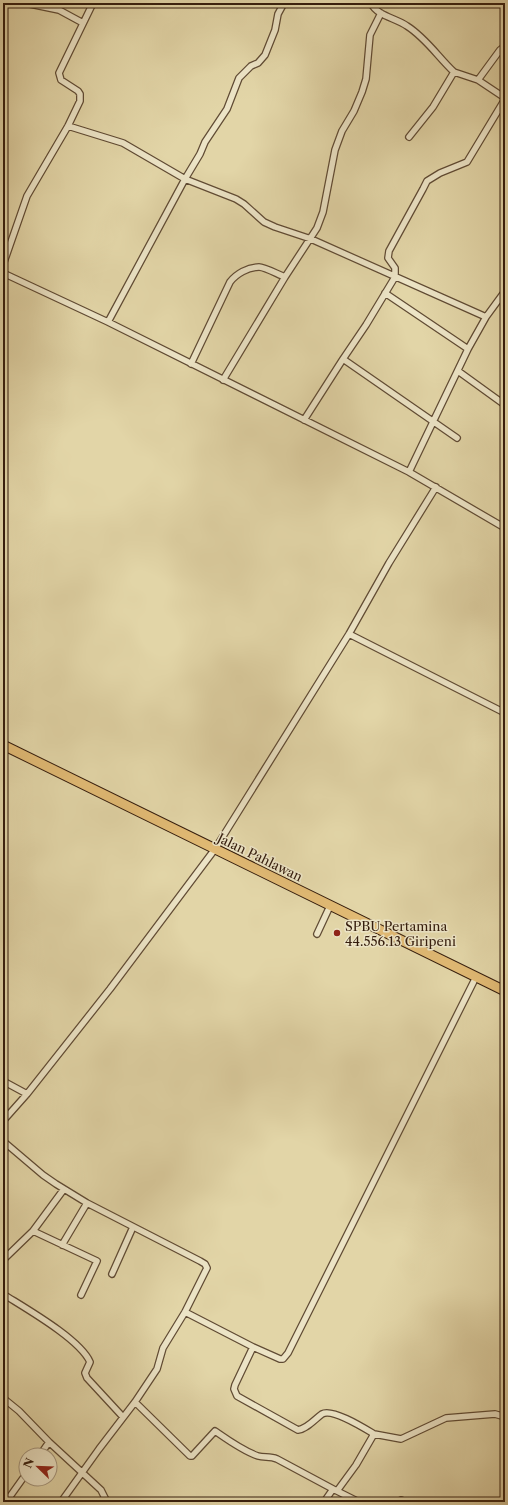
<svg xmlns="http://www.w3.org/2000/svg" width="508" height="1505" font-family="'Libre Caslon Text',serif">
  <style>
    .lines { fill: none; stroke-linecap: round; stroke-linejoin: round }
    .street-casing { stroke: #604b34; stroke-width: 8 }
    .primary-casing { stroke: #351d0d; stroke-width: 11 }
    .street { stroke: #ece4c6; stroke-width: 5.5 }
    .primary { stroke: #e1ba74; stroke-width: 9 }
    .poi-dot { fill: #8f2418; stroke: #ece4c6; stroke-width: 1.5 }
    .labels { text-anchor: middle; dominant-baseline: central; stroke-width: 3; stroke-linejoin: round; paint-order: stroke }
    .street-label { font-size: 13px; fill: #351d0d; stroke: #ece4c6 }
    .poi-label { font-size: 13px; fill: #351d0d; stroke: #ece4c6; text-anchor: start }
  </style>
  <rect width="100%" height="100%" fill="#e2d5a7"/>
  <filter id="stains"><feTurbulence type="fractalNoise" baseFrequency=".005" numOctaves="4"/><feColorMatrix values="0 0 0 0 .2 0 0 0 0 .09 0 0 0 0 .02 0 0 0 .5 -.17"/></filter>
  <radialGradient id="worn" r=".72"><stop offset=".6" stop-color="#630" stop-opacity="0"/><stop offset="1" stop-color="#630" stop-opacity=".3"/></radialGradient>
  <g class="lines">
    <defs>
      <path id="street" d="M25,3L59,10L83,23
        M371,3C377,16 396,18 407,26C426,38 438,57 454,72L433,107L409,137
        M454,72L478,80L505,98
        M478,80L500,50L505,46
        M68,126L123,143L185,179L200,154L205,142L227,109L239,78L251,66L258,63L265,55L275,30L278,14L284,3
        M3,265L27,196L68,126L80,101V94L78,91L61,80L59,73L93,3
        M3,273L108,322L409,472L505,528
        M385,293L468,349
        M108,322L185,179L236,199L244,204L264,222L275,227L311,239L486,317
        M191,364L230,282C236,274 248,267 259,267C265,267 279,275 285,277
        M458,371L505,405
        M223,380L285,277L317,228L323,212L335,150L342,131L354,111L362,92L366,79L370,35L381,13
        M304,420L343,359
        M457,438L343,359L366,325L395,277V268L388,258L389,251L423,189L427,181L440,173L467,162L505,99
        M409,472L468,349L486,317L505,291
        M349,634L505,713
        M317,934L330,906
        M3,1081L27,1094
        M3,1121L27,1094L110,989L215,849L349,634L389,563L436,487
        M3,1141L43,1175L56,1184L87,1203L200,1261L205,1264L207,1268L185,1312L163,1348L157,1369L135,1402L99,1449L61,1502
        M33,1231L64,1189
        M62,1245L87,1203
        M3,1260L33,1231L97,1261L81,1295
        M112,1274L133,1227
        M3,1294C25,1308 80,1339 90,1362L85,1373L87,1378L123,1417
        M185,1312L253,1347L280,1359H283L288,1353L476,977
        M253,1347L235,1385L234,1389L237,1396L298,1430C307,1429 315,1419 322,1414C332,1408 364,1428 374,1434
        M3,1398L19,1411L49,1442L40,1455
        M135,1402L190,1456H192L215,1431C228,1440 243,1451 258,1456C264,1458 270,1456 277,1459L333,1489L324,1502
        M49,1442L101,1490L107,1502
        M333,1489L337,1491L356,1465L374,1434L401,1439L446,1418L495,1414L505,1417
        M337,1491L359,1502
        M6,1502L26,1474
        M398,1502L401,1500L406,1502"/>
      <path id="primary" d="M3,745L505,991"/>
    </defs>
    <use href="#street" class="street-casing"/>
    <use href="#primary" class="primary-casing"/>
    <use href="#street" class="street"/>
    <use href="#primary" class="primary"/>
  </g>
  <circle class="poi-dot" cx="337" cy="933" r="4"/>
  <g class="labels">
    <g class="street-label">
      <text transform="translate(260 857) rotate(26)">Jalan Pahlawan</text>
    </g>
    <g class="poi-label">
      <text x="345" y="926">SPBU Pertamina<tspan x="345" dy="15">44.556.13 Giripeni</tspan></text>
    </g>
  </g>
  <rect width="508" height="1505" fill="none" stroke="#e2d5a7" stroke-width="16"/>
  <rect x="4" y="4" width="500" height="1497" fill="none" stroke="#351d0d" stroke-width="2"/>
  <rect x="8" y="8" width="492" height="1489" fill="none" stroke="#351d0d"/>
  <g transform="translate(38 1467) rotate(293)"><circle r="19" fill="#ece4c6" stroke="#a3947c"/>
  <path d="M0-3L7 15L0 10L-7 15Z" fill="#8f2418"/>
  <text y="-6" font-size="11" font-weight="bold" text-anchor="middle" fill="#351d0d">N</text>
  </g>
  <rect width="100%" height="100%" filter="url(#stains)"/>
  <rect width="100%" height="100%" fill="url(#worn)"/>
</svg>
